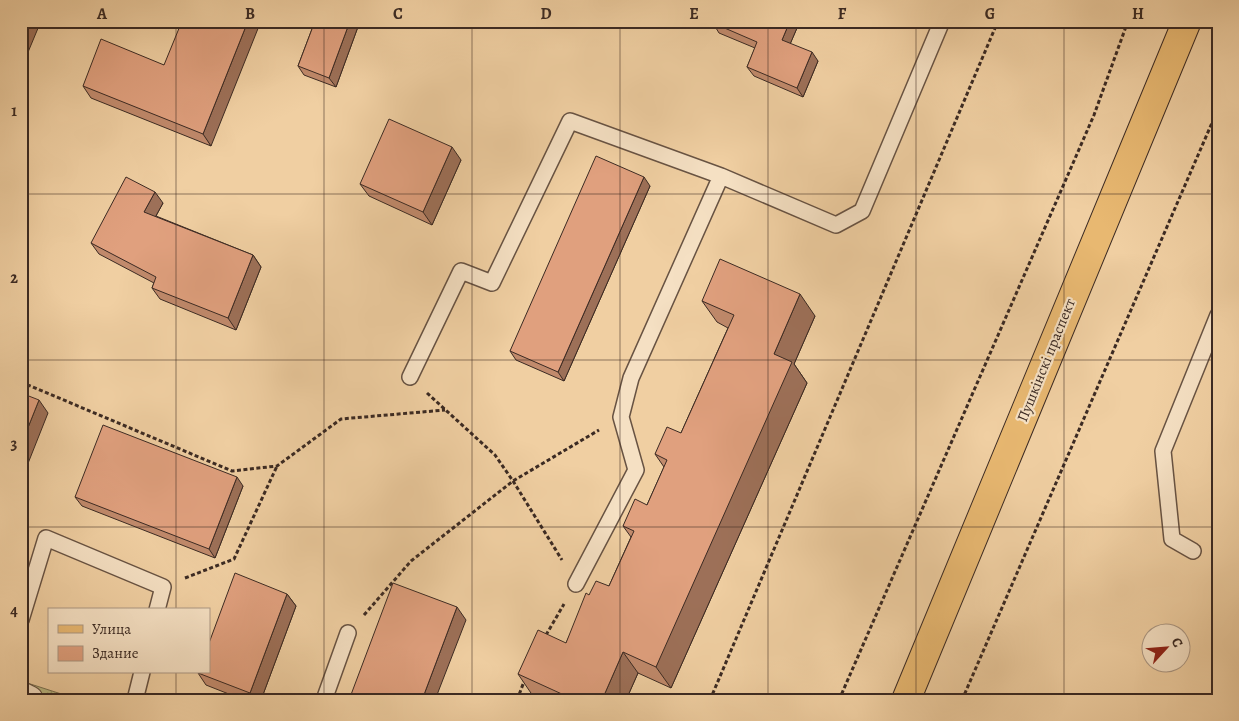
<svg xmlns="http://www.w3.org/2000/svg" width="1239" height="721" font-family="Alegreya,serif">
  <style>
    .grass { fill: url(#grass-tufts); stroke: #7b7254 }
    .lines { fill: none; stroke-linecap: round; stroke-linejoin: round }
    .lane-casing { stroke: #685343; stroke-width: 18 }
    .street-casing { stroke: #685343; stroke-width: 30 }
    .primary-casing { stroke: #3b2a23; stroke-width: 30 }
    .path { stroke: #3b2a23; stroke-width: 3; stroke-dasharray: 4 2.5; stroke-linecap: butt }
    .lane { stroke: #f5e0c3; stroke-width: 15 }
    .street { stroke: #f5e0c3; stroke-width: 28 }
    .primary { stroke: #e8b871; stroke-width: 28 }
    .wall { fill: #c18a6c; stroke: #3b2a23 }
    .shaded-wall { fill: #9d7058; stroke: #3b2a23 }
    .building { fill: #e0a07e; stroke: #3b2a23 }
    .grid { fill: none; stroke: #3b2a23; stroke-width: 1; stroke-opacity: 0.55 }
    .labels { text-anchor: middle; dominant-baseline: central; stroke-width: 4.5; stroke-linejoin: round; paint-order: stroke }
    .street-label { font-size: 15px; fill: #3b2a23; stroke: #f5e0c3 }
    .neatline { fill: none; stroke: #3b2a23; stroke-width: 2 }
    .grid-label { font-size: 16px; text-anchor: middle; font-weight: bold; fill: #3b2a23 }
  </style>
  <defs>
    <pattern id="grass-tufts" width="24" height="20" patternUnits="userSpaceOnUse" patternTransform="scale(1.25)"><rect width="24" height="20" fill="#bbba84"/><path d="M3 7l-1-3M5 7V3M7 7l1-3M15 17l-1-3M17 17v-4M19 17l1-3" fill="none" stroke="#99976c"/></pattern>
  </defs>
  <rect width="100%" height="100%" fill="#f0cfa2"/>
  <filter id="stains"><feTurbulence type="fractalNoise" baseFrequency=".004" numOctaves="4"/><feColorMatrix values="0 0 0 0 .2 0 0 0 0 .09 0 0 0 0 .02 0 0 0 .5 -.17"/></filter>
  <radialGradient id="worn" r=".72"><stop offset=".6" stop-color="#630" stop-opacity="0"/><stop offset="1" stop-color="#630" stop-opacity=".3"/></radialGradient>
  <path class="grass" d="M21,681L80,700H21Z"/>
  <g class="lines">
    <defs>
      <path id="lane" d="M410,377L461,271L492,283L570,121L721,176
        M1193,551L1172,539L1163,451L1218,315
        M576,584L636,470L621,417L631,378L721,176L836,225L862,211L942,21
        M21,620L46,538L163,587L157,610
        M135,700L142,672
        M324,700L348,633"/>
      <path id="street" d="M21,696L29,700"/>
      <path id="primary" d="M906,700L1187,21"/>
    </defs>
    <use href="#lane" class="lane-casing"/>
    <use href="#street" class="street-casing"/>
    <use href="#primary" class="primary-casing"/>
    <path class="path" d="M21,382L232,471L277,466L341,419L445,410
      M427,393L495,455L513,481L562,560
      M185,578L234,559L277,466
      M364,615L411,561L513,481L599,430
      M546,635L564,604
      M517,700L525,679
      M710,700L998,21
      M839,700L1094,115L1128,21
      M962,700L1218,109"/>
    <use href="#lane" class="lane"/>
    <use href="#street" class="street"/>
    <use href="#primary" class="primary"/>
  </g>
  <path class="wall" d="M315,21H357L359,24L336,87L304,75L298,66Z
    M714,21H800L790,44L818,61L803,97L754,76L747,67L755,48L719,33L713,23Z
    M164,65L211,146L91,98L83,86Z
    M461,160L432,225L369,196L360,184Z
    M650,186L564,381L516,360L510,351Z
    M163,203L156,216L253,255L261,267L236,330L160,299L152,288L154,283L99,254L91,243Z
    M702,301L815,316L794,364L807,383L671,688L638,673L626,700H542L533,696L518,674L566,643L589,595L609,586L631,537L623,526L647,505L664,467L655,454L681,433L728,328L717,322Z
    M243,486L215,558L82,506L75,497Z
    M287,594L296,606L261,700H244L206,685L198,673Z"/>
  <path class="shaded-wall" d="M27,21H41L21,69V35Z
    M248,21H261L211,146L203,134Z
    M350,21H357L359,24L336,87L329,78Z
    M790,21H800L788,49L782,40Z
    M812,52L818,61L803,97L797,88Z
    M452,147L461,160L432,225L423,212Z
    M644,177L650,186L564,381L558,372Z
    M155,192L163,203L152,223L144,212Z
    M253,255L261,267L236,330L228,318Z
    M800,294L815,316L794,364L807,383L671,688L656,667L774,354Z
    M39,400L48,413L21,481V445Z
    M237,477L243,486L215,558L209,549Z
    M287,594L296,606L261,700H255L250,693Z
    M457,607L466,620L435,700H422Z
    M623,652L638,673L626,700H602Z"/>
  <path class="building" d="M21,21H27L21,35Z
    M182,21H248L203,134L83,86L101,39L164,65Z
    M315,21H350L329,78L298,66Z
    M714,21H790L782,40L812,52L797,88L747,67L757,42L713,23Z
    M389,119L452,147L423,212L360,184Z
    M596,156L644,177L558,372L510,351Z
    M126,177L155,192L144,212L253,255L228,318L152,288L156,277L91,243Z
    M720,259L800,294L774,354L792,362L656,667L623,652L602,700H575L518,674L538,630L566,643L586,593L589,595L596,581L609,586L634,531L623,526L635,499L647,505L667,460L655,454L667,427L681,433L734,315L702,301Z
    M21,393L39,400L21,445Z
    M103,425L237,477L209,549L75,497Z
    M235,573L287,594L250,693L198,673L209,672V643Z
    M393,583L457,607L422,700H349Z"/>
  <path class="grid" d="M176,21V610M324,21V700M472,21V700M620,21V700M768,21V700M916,21V700M1064,21V700M21,194H1218M21,360H1218M21,527H1218M176,672V700"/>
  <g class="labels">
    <g class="street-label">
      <text transform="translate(1046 360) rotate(-68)">Пушкінскі праспект</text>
    </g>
  </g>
  <rect width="1239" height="721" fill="none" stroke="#f0cfa2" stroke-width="55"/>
  <rect x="48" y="608" width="162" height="65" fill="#f5e0c3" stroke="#ab9783"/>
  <rect x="58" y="625" width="25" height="8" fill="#e8b871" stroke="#ab9783"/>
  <text x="92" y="634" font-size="15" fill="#3b2a23">Улица</text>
  <rect x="58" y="646" width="25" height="15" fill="#e0a07e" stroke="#ab9783"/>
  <text x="92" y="658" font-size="15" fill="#3b2a23">Здание</text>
  <g transform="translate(1166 648) rotate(64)"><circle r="24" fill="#f5e0c3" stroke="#ab9783"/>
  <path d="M0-4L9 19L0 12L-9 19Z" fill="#8f2418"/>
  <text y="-8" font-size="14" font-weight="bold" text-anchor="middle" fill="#3b2a23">С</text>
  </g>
  <rect x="28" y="28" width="1184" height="666" class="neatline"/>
  <g class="grid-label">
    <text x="102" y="19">A</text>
    <text x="250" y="19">B</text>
    <text x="398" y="19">C</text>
    <text x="546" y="19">D</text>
    <text x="694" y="19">E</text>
    <text x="842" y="19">F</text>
    <text x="990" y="19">G</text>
    <text x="1138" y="19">H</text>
    <text x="14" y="116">1</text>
    <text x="14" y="283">2</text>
    <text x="14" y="449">3</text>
    <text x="14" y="616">4</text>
  </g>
  <rect width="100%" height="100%" filter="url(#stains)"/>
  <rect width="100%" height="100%" fill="url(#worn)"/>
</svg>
